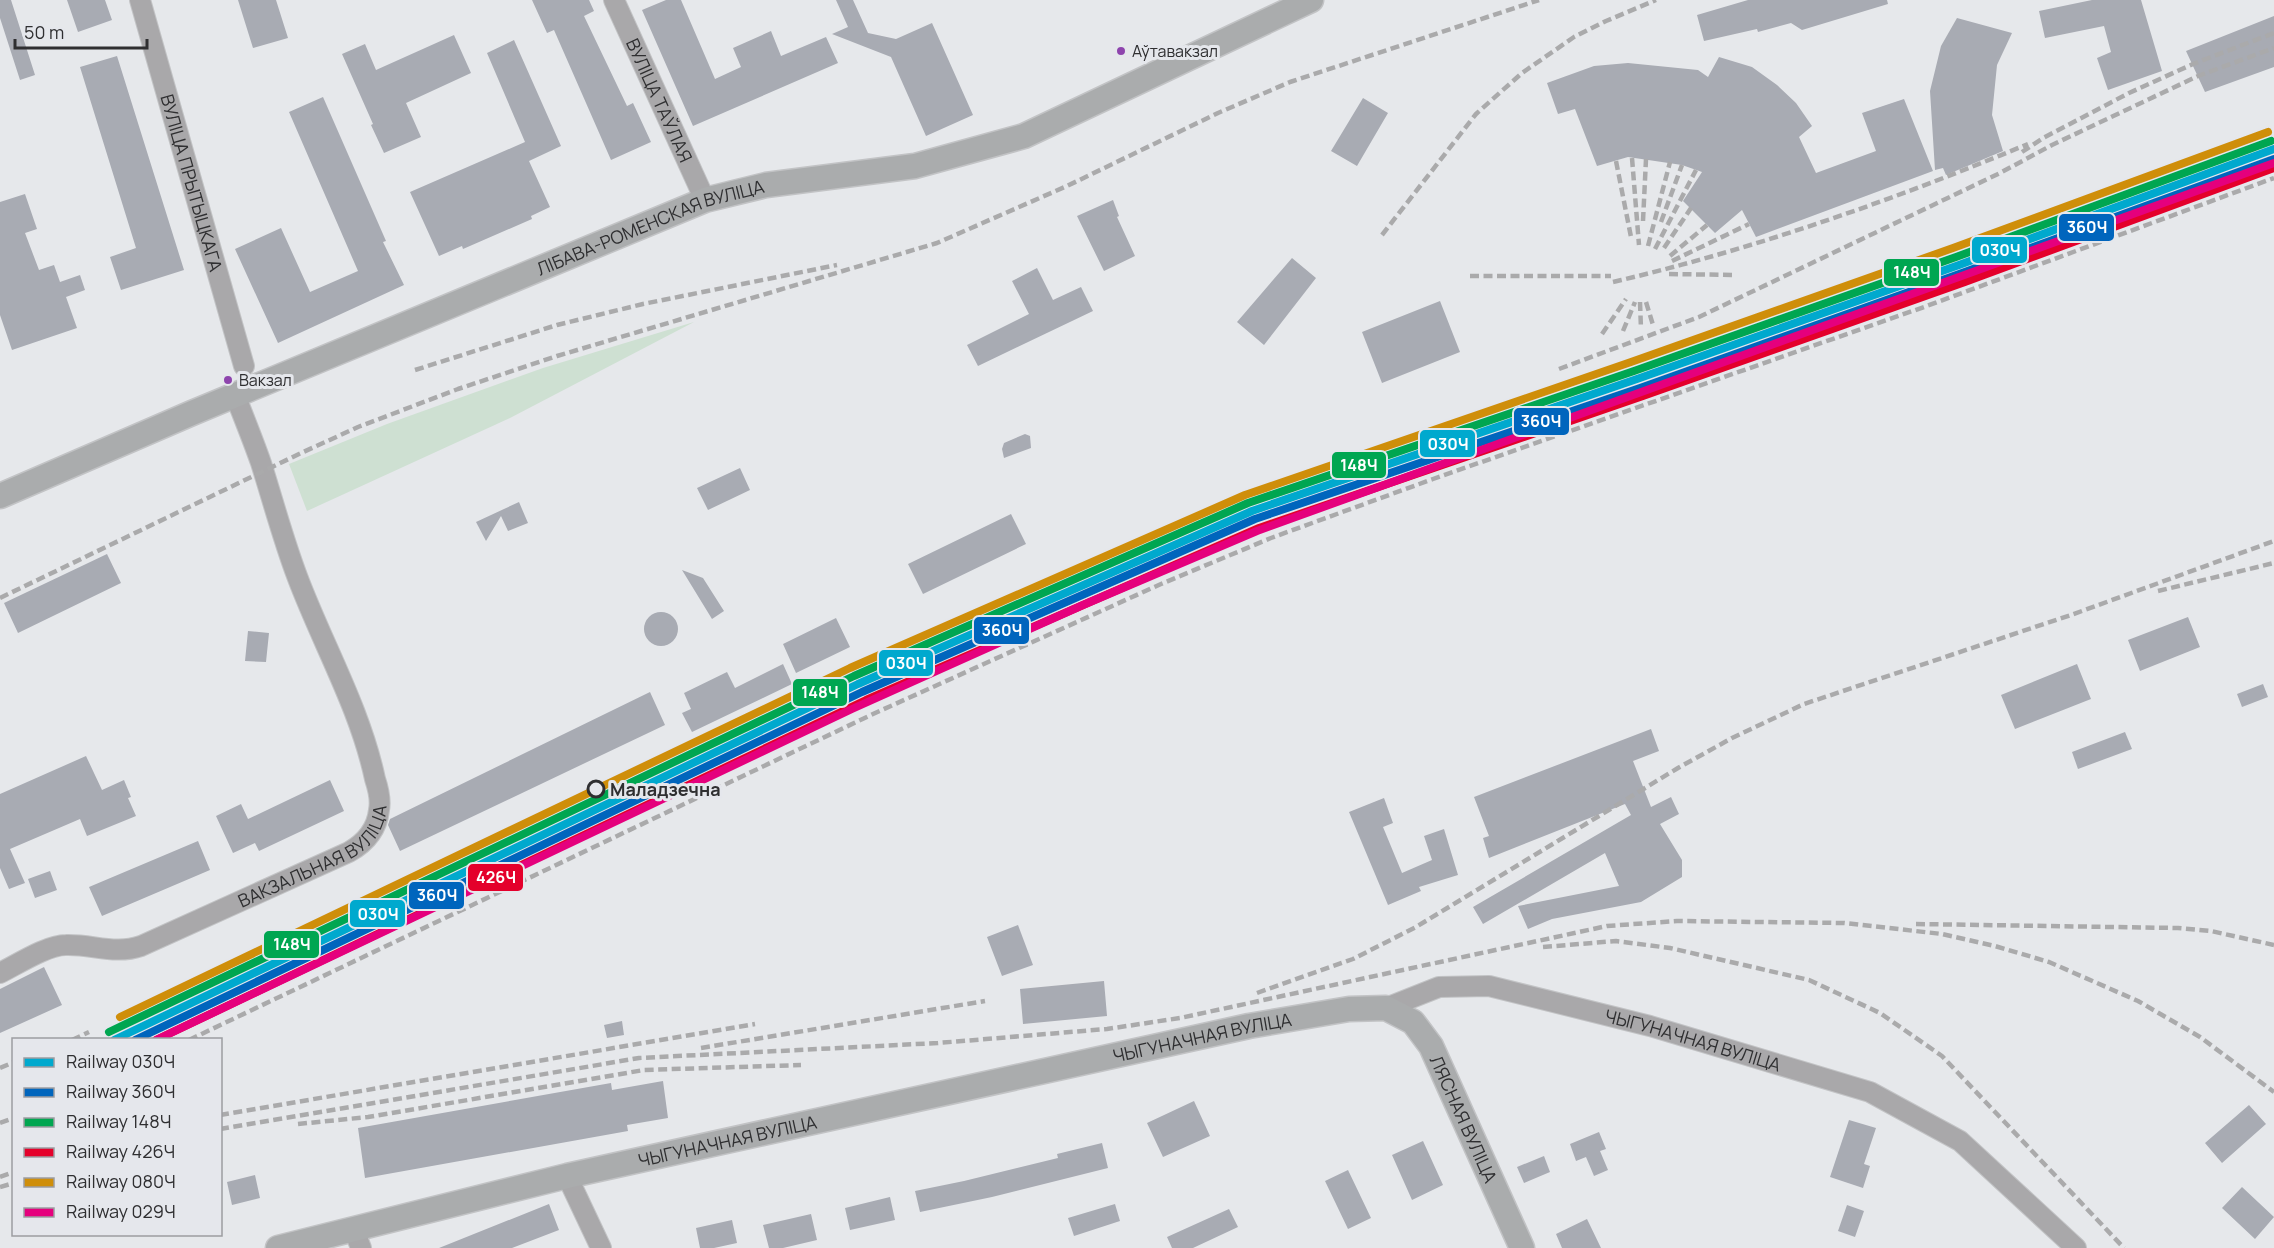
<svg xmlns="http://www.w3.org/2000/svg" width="2274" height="1248" font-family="Manrope,sans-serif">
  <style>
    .green { fill: #cee0d2 }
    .building { fill: #a8abb3 }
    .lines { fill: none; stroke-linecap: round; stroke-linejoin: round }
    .minor-casing { stroke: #c2c3c5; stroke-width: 22 }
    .major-casing { stroke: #c2c3c5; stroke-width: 27 }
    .minor { stroke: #a9a8aa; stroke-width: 20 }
    .major { stroke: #aaacad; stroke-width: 24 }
    .rail { stroke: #aaaaab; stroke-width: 4.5; stroke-dasharray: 9 4.5; stroke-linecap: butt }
    .rail-1-casing { stroke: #e5e7ec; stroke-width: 12 }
    .rail-2-casing { stroke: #e5e7ec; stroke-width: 12 }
    .rail-3-casing { stroke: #e5e7ec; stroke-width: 12 }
    .rail-4-casing { stroke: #e5e7ec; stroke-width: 12 }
    .rail-5-casing { stroke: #e5e7ec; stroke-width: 12 }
    .rail-6-casing { stroke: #e5e7ec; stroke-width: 12 }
    .rail-1 { stroke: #00a9ce; stroke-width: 8 }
    .rail-2 { stroke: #0065bd; stroke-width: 8 }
    .rail-3 { stroke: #00a651; stroke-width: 8 }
    .rail-4 { stroke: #e4002b; stroke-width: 8 }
    .rail-5 { stroke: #cf8e0a; stroke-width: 8 }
    .rail-6 { stroke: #e5007d; stroke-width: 8 }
    .bus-dot { fill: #8e44ad; stroke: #e5e7ec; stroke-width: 2 }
    .stop-dot { fill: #e5e7ec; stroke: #2f2f31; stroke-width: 3 }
    .labels { text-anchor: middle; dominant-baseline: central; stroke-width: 6; stroke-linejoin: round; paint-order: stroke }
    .bus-label { font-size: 16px; fill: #2f2f31; stroke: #e5e7ec; text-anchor: start }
    .street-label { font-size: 18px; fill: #2f2f31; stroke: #e5e7ec }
    .stop-label { font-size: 18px; font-weight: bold; fill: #2f2f31; stroke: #e5e7ec; text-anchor: start }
    .line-badge { stroke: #e5e7ec; stroke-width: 2 }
    .badge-label { font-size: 16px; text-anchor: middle; font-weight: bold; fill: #fff }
  </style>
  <rect width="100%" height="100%" fill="#e6e8eb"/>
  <path class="green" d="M694,322L510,418L307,511L289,464L387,424L543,368Z"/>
  <path class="building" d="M0,0H11L35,75L20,80L0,18Z
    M67,0H105L112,20L78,32Z
    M238,0H276L288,38L253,48Z
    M532,0H589L594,11L584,16L627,106L633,103L651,142L611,160L554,30L547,33Z
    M666,0H681L715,79L741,67L733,48L771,31L781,56L826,37L838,63L693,126L642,10Z
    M836,0H853L868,33L896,39L932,23L973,115L926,136L891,57L832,34L848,27Z
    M1748,0H1887L1888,4L1802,30L1791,23L1758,32L1757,29L1704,41L1697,15Z
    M2092,0H2141L2162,71L2108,90L2097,58L2111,52L2104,26L2045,38L2039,11Z
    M2274,16V67L2205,92L2186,51Z
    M1957,18L2012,33L1997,65L1992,115L2003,151L1946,175L1943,168L1935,170L1930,91L1941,46Z
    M454,35L471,73L406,103L421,137L384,153L371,125L373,124L342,54L365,44L376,70Z
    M514,40L561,146L529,161L550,207L531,216L532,219L463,249L462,246L439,256L410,192L525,142L487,53Z
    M117,56L184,270L121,290L110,257L136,248L80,67Z
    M1719,57L1752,67L1777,85L1796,103L1812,126L1799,137L1816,173L1876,151L1862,113L1904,99L1933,171L1756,237L1742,210L1715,233L1683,201L1702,172L1682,165L1628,157L1597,166L1575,109L1558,114L1547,83L1594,66L1628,63L1698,70L1708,77Z
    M323,97L386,241L383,242L404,285L278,343L235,249L281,228L310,292L358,271L289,112Z
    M1363,98L1388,113L1357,166L1331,151Z
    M25,194L37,229L25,233L39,270L54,265L60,282L80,275L85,290L66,297L77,328L12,350L0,315V202Z
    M1113,200L1119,216L1117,217L1135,256L1104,271L1077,216Z
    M1292,258L1316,278L1264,345L1237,322Z
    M1037,268L1053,300L1081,287L1093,311L978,366L967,345L1029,314L1012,281Z
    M1440,301L1460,352L1382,383L1362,332Z
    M1025,434L1030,436L1031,448L1004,458L1002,449L1004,443Z
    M740,468L750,490L708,510L697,488Z
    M519,502L528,523L508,531L501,516L486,541L476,522Z
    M1011,514L1026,544L923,594L908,564Z
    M107,554L121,583L18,633L4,603Z
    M682,570L703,578L724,611L712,619Z
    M644 629a17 17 0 1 1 34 0a17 17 0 1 1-34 0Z
    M2188,617L2200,647L2140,671L2128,640Z
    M836,618L850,647L796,673L783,644Z
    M248,631L269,633L266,662L245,661Z
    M783,664L792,684L692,732L682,713L691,709L684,693L727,672L735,688Z
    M2077,664L2091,699L2015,729L2001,695Z
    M2263,684L2268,697L2242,707L2237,694Z
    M650,692L665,725L400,851L388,825L390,819Z
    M1651,729L1659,751L1633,761L1651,807L1671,797L1679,814L1660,824L1682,860V877L1641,902L1552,919L1528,929L1518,906L1619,886L1605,853L1483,924L1473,907L1631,815L1625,804L1489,858L1483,838L1489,836L1474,797Z
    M2125,732L2132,749L2078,769L2072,752Z
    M86,756L102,790L124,780L131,797L128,798L136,816L87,836L80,819L10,849L25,883L9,889L0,868V794Z
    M330,780L344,811L259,851L255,843L233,853L216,816L241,804L248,819Z
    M1384,798L1393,823L1383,827L1402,873L1432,860L1424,836L1444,829L1458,875L1419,887L1421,891L1388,905L1349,812Z
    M198,841L210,870L102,916L89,887Z
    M50,871L57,890L35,898L28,879Z
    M1018,925L1033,965L1002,976L987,937Z
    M44,967L62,1005L0,1033V989Z
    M1104,981L1107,1016L1023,1024L1020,989Z
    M622,1021L624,1035L607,1038L604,1025Z
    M663,1081L668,1118L627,1125L628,1131L365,1178L358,1128L611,1083L612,1090Z
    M1194,1101L1210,1136L1163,1157L1147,1123Z
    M2249,1105L2266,1124L2222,1163L2205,1143Z
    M1849,1120L1876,1128L1864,1164L1870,1166L1863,1188L1830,1177Z
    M1599,1132L1606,1149L1600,1151L1608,1170L1594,1176L1586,1157L1576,1161L1570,1144Z
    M1423,1141L1443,1185L1412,1200L1392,1155Z
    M1102,1143L1108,1168L992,1197L920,1212L915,1191L964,1181L1058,1158L1057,1154Z
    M1544,1156L1550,1172L1524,1183L1517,1167Z
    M1348,1170L1371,1218L1348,1229L1325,1181Z
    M255,1175L260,1198L232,1205L227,1182Z
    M2242,1187L2274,1217L2255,1239L2222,1208Z
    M890,1197L895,1220L850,1230L845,1208Z
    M549,1204L559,1230L512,1248H439Z
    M1115,1204L1120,1221L1074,1236L1068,1218Z
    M1847,1205L1864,1211L1855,1237L1838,1231Z
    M1229,1209L1238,1227L1193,1248H1172L1167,1237Z
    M811,1214L817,1240L783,1248H769L763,1225Z
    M1587,1219L1601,1248H1562L1556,1234Z
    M732,1220L737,1243L714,1248H700L696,1228Z"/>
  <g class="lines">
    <defs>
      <g id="minor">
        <path id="s1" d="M140,0L244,366"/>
        <path id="s2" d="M614,0L705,200"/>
        <path id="s3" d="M0,973C18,964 47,945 66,945C92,944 115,955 141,946L349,852C365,843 377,829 379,810C381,800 378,788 375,779C360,708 322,643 297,576C283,539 273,501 261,463C253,440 244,418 235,395"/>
        <path id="s4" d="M1386,1008L1439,987L1489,986L1650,1026L1870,1092L1960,1141L2076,1248"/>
        <path d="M567,1176L601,1248"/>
        <path d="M354,1230L361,1248"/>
      </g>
      <g id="major">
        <path id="s5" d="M0,496L192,413L705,200L766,185L915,166L1024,136L1311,0"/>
        <path id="s6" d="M278,1248L567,1176L1249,1026L1349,1009L1386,1008L1413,1022L1431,1046L1522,1248"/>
      </g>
    </defs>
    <use href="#minor" class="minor-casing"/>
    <use href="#major" class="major-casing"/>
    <use href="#minor" class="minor"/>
    <use href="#major" class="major"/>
    <path class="rail" d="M2022,152L2043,138L2129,93L2193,64L2274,33
      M1632,158L1639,245
      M1616,161L1631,237
      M1643,221L1646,159
      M1661,222L1682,165
      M1382,235L1476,114L1522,73L1574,37L1606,21L1656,0
      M1648,246L1670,162
      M1664,248L1691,208
      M1655,249L1696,170
      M1670,256L1707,225
      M1672,261L1749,224
      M1669,274L1736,275
      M1470,276H1611
      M1613,282C1755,249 1893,200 2028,144
      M1640,302L1641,329
      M1646,302L1653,325
      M1623,331L1635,302
      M1602,334L1626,299
      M1559,369L1699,317L2000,173L2052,145L2198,76L2274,48
      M415,370L557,325L643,304L837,265
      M2158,591L2274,563
      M0,598L299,454L358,427L458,389L557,356L937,243L1067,186L1218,113L1290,82L1539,0
      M1916,924L2178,928L2211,931L2274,945
      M1543,947L1616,941L1670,948L1809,980L1880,1013L1942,1056L2124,1248
      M1257,993L1353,959L1416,927L1678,768L1732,738L1804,704L2071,615L2274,541
      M72,1040L89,1032
      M189,1040L873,714L1161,584L1271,538L1433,479L1924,307L2274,178
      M701,1048L985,1001
      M0,1068L14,1062
      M220,1115L755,1024
      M0,1123L14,1118
      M298,1124L368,1117L644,1070L801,1065
      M220,1129L639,1058L938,1043L1107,1029L1180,1018L1607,926L1677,921L1844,923L1942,934L1995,946L2049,962L2138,1001L2200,1037L2274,1092
      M0,1177L14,1172
      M0,1187L14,1183"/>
    <defs>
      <path id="rail-1" d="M114,1040L858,684L1252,511L1637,379L1959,265L2274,149"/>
      <path id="rail-2" d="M135,1040L862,692L1255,519L1640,388L1962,273L2274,159"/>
      <path id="rail-3" d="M109,1032L854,676L1248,503L1634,371L1956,257L2271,141"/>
      <path id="rail-4" d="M156,1040L866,700L1259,528L1643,396L1965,282L2274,168"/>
      <path id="rail-5" d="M120,1017L850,668L1245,495L1631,362L1953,248L2268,132"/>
      <path id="rail-6" d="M156,1040L852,709L1083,605L1257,531L2274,163"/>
    </defs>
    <use href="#rail-1" class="rail-1-casing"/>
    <use href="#rail-2" class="rail-2-casing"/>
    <use href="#rail-3" class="rail-3-casing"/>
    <use href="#rail-4" class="rail-4-casing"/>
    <use href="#rail-5" class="rail-5-casing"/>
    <use href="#rail-6" class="rail-6-casing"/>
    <use href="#rail-1" class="rail-1"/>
    <use href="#rail-2" class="rail-2"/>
    <use href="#rail-3" class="rail-3"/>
    <use href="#rail-4" class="rail-4"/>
    <use href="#rail-5" class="rail-5"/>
    <use href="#rail-6" class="rail-6"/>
  </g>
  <g class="bus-dot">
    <circle cx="1121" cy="51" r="5"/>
    <circle cx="228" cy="380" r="5"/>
  </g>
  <circle class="stop-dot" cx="596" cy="789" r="8"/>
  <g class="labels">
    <g class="bus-label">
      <text x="1132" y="51">Аўтавакзал</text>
      <text x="239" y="380">Вакзал</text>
    </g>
    <g class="street-label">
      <text stroke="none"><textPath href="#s2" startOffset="110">ВУЛІЦА ТАЎЛАЯ</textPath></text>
      <text stroke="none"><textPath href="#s1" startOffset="190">ВУЛІЦА ПРЫТЫЦКАГА</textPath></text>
      <text stroke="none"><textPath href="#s5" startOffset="704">ЛІБАВА-РОМЕНСКАЯ ВУЛІЦА</textPath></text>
      <text stroke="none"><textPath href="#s3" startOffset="345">ВАКЗАЛЬНАЯ ВУЛІЦА</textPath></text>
      <text stroke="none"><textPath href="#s6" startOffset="948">ЧЫГУНАЧНАЯ ВУЛІЦА</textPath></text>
      <text stroke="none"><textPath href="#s4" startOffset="318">ЧЫГУНАЧНАЯ ВУЛІЦА</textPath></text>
      <text stroke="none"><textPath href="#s6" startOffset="1275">ЛЯСНАЯ ВУЛІЦА</textPath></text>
      <text stroke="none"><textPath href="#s6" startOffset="462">ЧЫГУНАЧНАЯ ВУЛІЦА</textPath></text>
    </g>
    <g class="stop-label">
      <text x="610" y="789">Маладзечна</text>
    </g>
  </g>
  <g class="line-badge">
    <rect x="2058" y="213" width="57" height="29" rx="6" fill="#0065bd"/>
    <rect x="1971" y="236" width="57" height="28" rx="6" fill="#00a9ce"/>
    <rect x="1883" y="258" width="57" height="29" rx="6" fill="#00a651"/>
    <rect x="1513" y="407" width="57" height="29" rx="6" fill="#0065bd"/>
    <rect x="1419" y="429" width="57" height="29" rx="6" fill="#00a9ce"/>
    <rect x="1331" y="451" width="56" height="28" rx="6" fill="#00a651"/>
    <rect x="973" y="616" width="57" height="29" rx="6" fill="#0065bd"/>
    <rect x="878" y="649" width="56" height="28" rx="6" fill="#00a9ce"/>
    <rect x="792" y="678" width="56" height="29" rx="6" fill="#00a651"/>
    <rect x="467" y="863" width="57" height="29" rx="6" fill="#e4002b"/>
    <rect x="408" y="881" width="57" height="29" rx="6" fill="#0065bd"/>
    <rect x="349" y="899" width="57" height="29" rx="6" fill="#00a9ce"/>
    <rect x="263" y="930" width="57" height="29" rx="6" fill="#00a651"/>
  </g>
  <g class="badge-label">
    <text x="2087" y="233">360Ч</text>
    <text x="2000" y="256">030Ч</text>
    <text x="1912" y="278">148Ч</text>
    <text x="1541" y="427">360Ч</text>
    <text x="1448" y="450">030Ч</text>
    <text x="1359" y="471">148Ч</text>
    <text x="1002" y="636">360Ч</text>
    <text x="906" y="669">030Ч</text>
    <text x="820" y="698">148Ч</text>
    <text x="496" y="883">426Ч</text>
    <text x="437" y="901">360Ч</text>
    <text x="378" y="920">030Ч</text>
    <text x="292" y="950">148Ч</text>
  </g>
  <rect x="12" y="1038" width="210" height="198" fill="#e5e7ec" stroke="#9c9da1" stroke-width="1.5"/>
  <rect x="24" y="1058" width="30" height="9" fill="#00a9ce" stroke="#9c9da1" stroke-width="1.5"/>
  <text x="66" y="1068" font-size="18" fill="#2f2f31">Railway 030Ч</text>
  <rect x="24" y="1088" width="30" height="9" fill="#0065bd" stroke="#9c9da1" stroke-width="1.5"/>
  <text x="66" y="1098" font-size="18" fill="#2f2f31">Railway 360Ч</text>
  <rect x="24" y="1118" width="30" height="9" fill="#00a651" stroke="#9c9da1" stroke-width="1.5"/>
  <text x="66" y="1128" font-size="18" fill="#2f2f31">Railway 148Ч</text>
  <rect x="24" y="1148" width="30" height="9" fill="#e4002b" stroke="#9c9da1" stroke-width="1.5"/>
  <text x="66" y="1158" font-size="18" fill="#2f2f31">Railway 426Ч</text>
  <rect x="24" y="1178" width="30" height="9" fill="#cf8e0a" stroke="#9c9da1" stroke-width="1.5"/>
  <text x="66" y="1188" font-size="18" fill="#2f2f31">Railway 080Ч</text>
  <rect x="24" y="1208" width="30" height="9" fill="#e5007d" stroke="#9c9da1" stroke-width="1.5"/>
  <text x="66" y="1218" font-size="18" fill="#2f2f31">Railway 029Ч</text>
  <path d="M15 39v9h132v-9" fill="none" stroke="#2f2f31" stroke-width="3"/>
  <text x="24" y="39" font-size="18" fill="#2f2f31" stroke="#e5e7ec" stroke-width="4.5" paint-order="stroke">50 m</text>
</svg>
